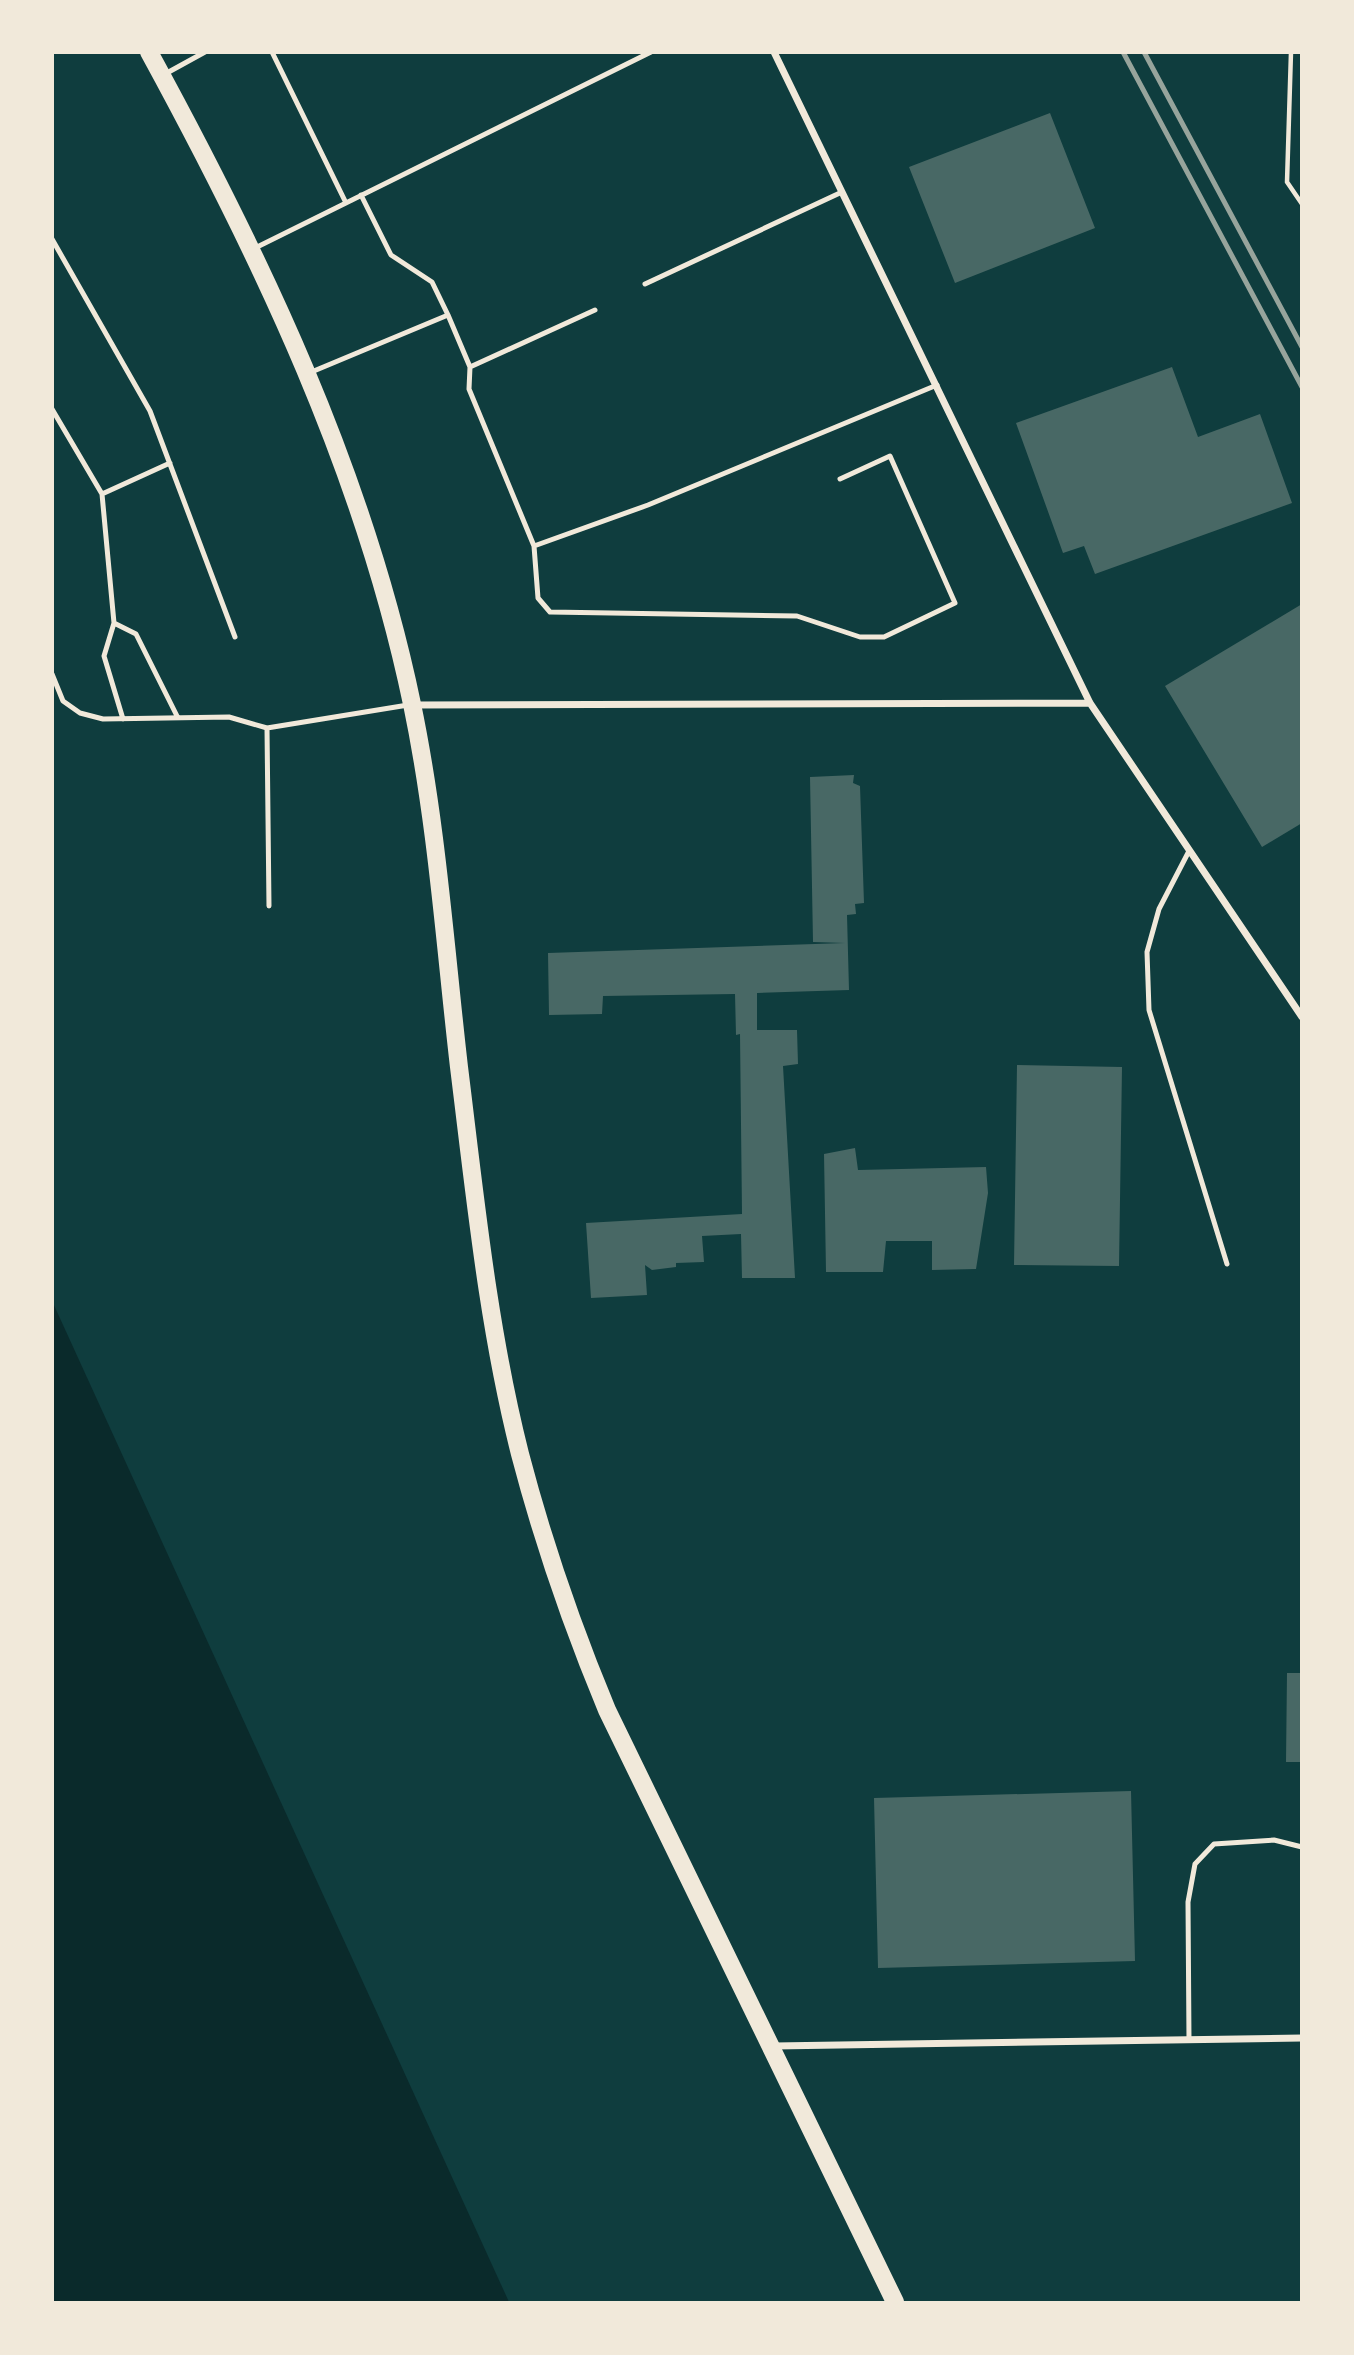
<svg xmlns="http://www.w3.org/2000/svg" width="1354" height="2355" font-family="Signika,sans-serif">
  <style>
    .water { fill: #0a2a2b }
    .building { fill: #486865 }
    .lines { fill: none; stroke-linecap: round; stroke-linejoin: round }
    .path { stroke: #f1e9da; stroke-width: 4.5 }
    .service { stroke: #f1e9da; stroke-width: 5 }
    .minor { stroke: #f1e9da; stroke-width: 7 }
    .primary { stroke: #f1e9da; stroke-width: 18 }
    .rail { stroke: #97a49c; stroke-width: 5 }
  </style>
  <rect width="100%" height="100%" fill="#0f3d3e"/>
  <path class="water" d="M52,1303H53L509,2302H53Z"/>
  <path class="building" d="M1050,113L1095,228L955,283L909,167Z
    M1172,367L1198,437L1260,414L1292,503L1095,574L1084,546L1063,553L1016,423Z
    M1302,604V823L1262,847L1165,686Z
    M854,775L853,783L860,786L864,903L855,904L856,914L847,915L849,990L757,993V1030H797L798,1064L783,1066L795,1278H742L741,1234L702,1236L704,1262L676,1263V1267L652,1270L645,1265L647,1295L591,1298L586,1223L742,1214L740,1034L736,1035L735,994L603,996L602,1014L549,1015L548,953L845,943L813,942L810,777Z
    M1017,1065L1122,1067L1119,1266L1014,1265Z
    M855,1148L858,1170L986,1167L988,1193L976,1269L932,1270V1241H886L883,1272H826L824,1154Z
    M1287,1673H1302V1762H1286Z
    M1131,1791L1135,1961L878,1968L874,1798Z"/>
  <g class="lines">
    <path class="path" d="M1291,52L1287,182L1302,204"/>
    <path class="service" d="M272,52L346,203
      M165,74L205,52
      M361,195L391,255L432,282L448,315
      M52,239L150,411L235,637
      M255,248L651,52
      M645,284L842,192
      M470,367L469,389L534,546L648,505L937,385
      M309,373L448,315L470,367L595,310
      M52,409L102,494L114,623L104,656L123,719
      M102,494L170,463
      M534,546L538,598L550,612L797,616L860,637H884L955,603L890,456L840,479
      M114,623L136,634L178,718
      M52,674L63,701L80,713L103,719L229,717L267,728L408,705
      M267,728L269,906
      M1189,851L1159,909L1147,952L1149,1010L1227,1264
      M1189,2040L1188,1902L1195,1864L1214,1844L1274,1840L1302,1847"/>
    <path class="minor" d="M774,52L1090,703L1302,1017
      M413,705L1090,703
      M774,2046L1302,2038"/>
    <path class="primary" d="M149,52C262,259 364,473 412,704C437,824 445,946 459,1067C475,1196 488,1328 520,1454C543,1542 572,1626 607,1710L895,2302"/>
    <path class="rail" d="M1123,52L1302,387
      M1144,52L1302,347"/>
  </g>
  <rect width="1354" height="2355" fill="none" stroke="#f1e9da" stroke-width="108"/>
</svg>
